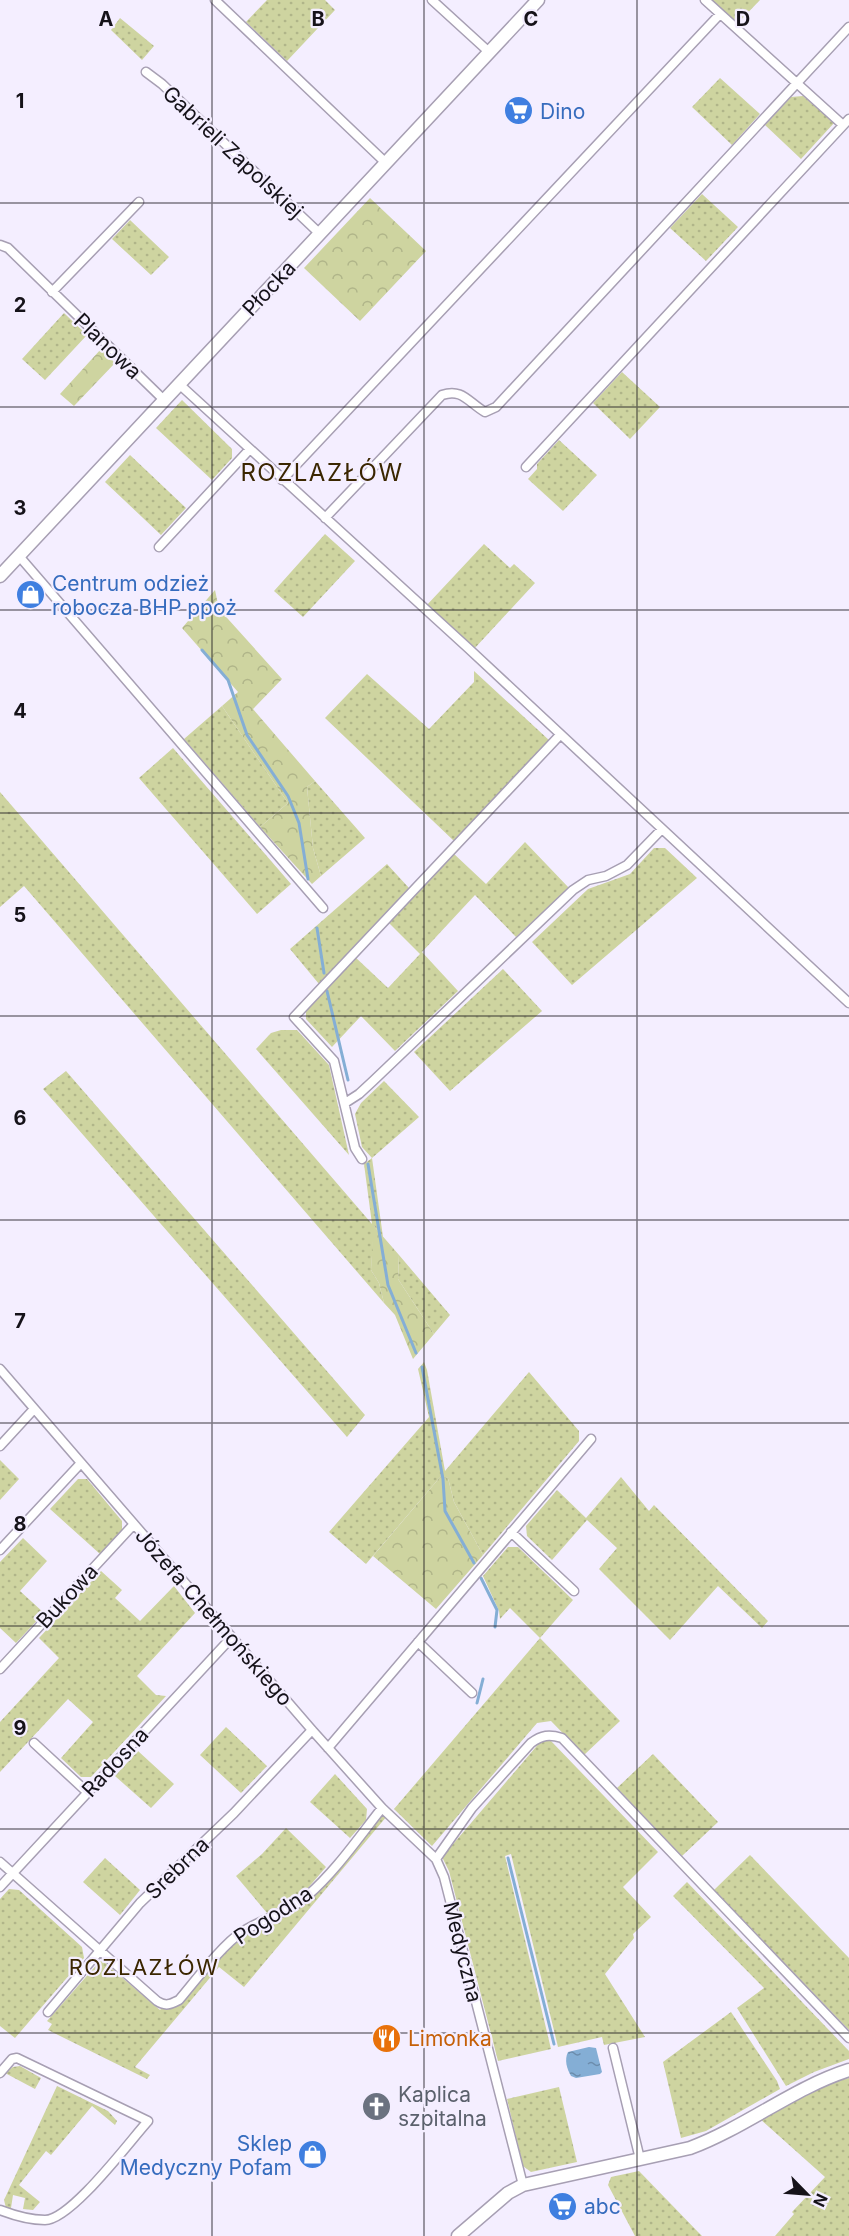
<svg xmlns="http://www.w3.org/2000/svg" width="849" height="2236" font-family="Inter,sans-serif">
  <style>
    .grass { fill: url(#grass-dots) }
    .forest { fill: url(#forest-crowns) }
    .water { fill: url(#water-ripples) }
    .lines { fill: none; stroke-linecap: round; stroke-linejoin: round }
    .stream { stroke: #84aed5; stroke-width: 3 }
    .street-casing { stroke: #a79fb3; stroke-width: 11 }
    .secondary-casing { stroke: #a79fb3; stroke-width: 15 }
    .street { stroke: #fff; stroke-width: 8 }
    .secondary { stroke: #fff; stroke-width: 12 }
    .grid { fill: none; stroke: #151219; stroke-width: 1.5; stroke-opacity: 0.55 }
    .labels { text-anchor: middle; dominant-baseline: central; stroke-width: 4.5; stroke-linejoin: round; paint-order: stroke }
    .shop-label { font-size: 21px; fill: #366cbe; stroke: #f4eeff; text-anchor: start }
    .street-label { font-size: 21px; fill: #151219; stroke: #f4eeff }
    .food-label { font-size: 21px; fill: #c56008; stroke: #f4eeff; text-anchor: start }
    .worship-label { font-size: 21px; fill: #5b616d; stroke: #f4eeff; text-anchor: start }
    .neighbourhood-label { font-size: 22px; letter-spacing: 1.5px; fill: #3a2600; stroke: #f4eeff }
    .quarter-label { font-size: 24px; letter-spacing: 1.5px; fill: #3a2600; stroke: #f4eeff }
    .grid-label { font-size: 20px; text-anchor: middle; font-weight: bold; fill: #151219; stroke: #f4eeff; stroke-width: 4.5; stroke-linejoin: round; paint-order: stroke }
  </style>
  <defs>
    <pattern id="grass-dots" width="8" height="8" patternUnits="userSpaceOnUse" patternTransform="scale(1.5)"><rect width="8" height="8" fill="#ced4a0"/><path d="M2 2h.1M6 6h.1" fill="none" stroke="#b0b589" stroke-width="1.8" stroke-linecap="round"/></pattern>
    <pattern id="forest-crowns" width="20" height="18" patternUnits="userSpaceOnUse" patternTransform="scale(1.5)"><rect width="20" height="18" fill="#ced4a0"/><path d="M2 6a3 3 0 1 1 6 0M12 15a3 3 0 1 1 6 0" fill="none" stroke="#b0b589"/></pattern>
    <pattern id="water-ripples" width="26" height="14" patternUnits="userSpaceOnUse" patternTransform="scale(1.5)"><rect width="26" height="14" fill="#84aed5"/><path d="M2 4q2-2 4 0t4 0M15 11q2-2 4 0t4 0" fill="none" stroke="#6b8cac"/></pattern>
  </defs>
  <rect width="100%" height="100%" fill="#f4eeff"/>
  <path class="grass" d="M267,0H325L335,10L287,61L246,22Z
    M712,0H760L738,23Z
    M120,18L154,46L142,60L111,30Z
    M720,78L760,114L732,145L692,107Z
    M803,96L834,123L801,159L765,125L791,97Z
    M702,194L738,227L706,261L670,228Z
    M130,220L169,257L151,275L112,239Z
    M64,313L87,335L45,380L22,359Z
    M622,372L660,407L630,439L593,403Z
    M182,400L232,449V458L212,480L156,428Z
    M559,440L597,475L563,511L528,479L537,469V464Z
    M130,455L186,508L161,535L105,482Z
    M325,534L355,561L303,617L274,591Z
    M484,544L510,568L514,564L535,583L474,649L426,606Z
    M474,671L550,741L454,841L325,718L367,674L429,729L474,682Z
    M222,706L288,803L260,827L184,739Z
    M173,748L291,884L257,914L139,778Z
    M315,781L365,838L321,876L313,848L307,787Z
    M0,792L372,1224L364,1164L372,1158L362,1147L355,1114L361,1103L384,1081L419,1117L372,1158L383,1237L374,1226L371,1270L379,1283L384,1303L24,886L0,907Z
    M525,842L569,888L516,937L475,895L422,952L458,991L395,1051L361,1016L332,1047L306,1019V1007L354,956L388,988L420,954L388,922L453,853L486,884Z
    M654,848H665L697,878L572,985L532,942L588,889L630,874Z
    M387,864L409,888L319,984L290,949Z
    M503,969L542,1011L450,1091L414,1052Z
    M281,1030H297L329,1065L349,1155L256,1049L271,1033Z
    M66,1071L365,1415L347,1437L43,1089Z
    M399,1255L450,1315L434,1334L398,1279Z
    M424,1362L427,1370L445,1471L529,1372L579,1431V1441L483,1555L454,1502L448,1478L441,1476L366,1564L329,1532L429,1417L418,1369Z
    M0,1460L19,1479L0,1500Z
    M621,1477L649,1511L654,1505L768,1621L762,1628L718,1586L670,1640L599,1569L617,1548L587,1520L552,1560L527,1536L526,1526L557,1490L586,1518Z
    M78,1479H87L122,1521V1530L100,1554L50,1509Z
    M23,1538L47,1561L20,1591L44,1613L16,1643L0,1628V1562Z
    M508,1547H518L573,1600L540,1638L620,1721L584,1755L551,1721L537,1723L432,1846L394,1809L540,1638L510,1608L500,1619L499,1611L483,1576Z
    M101,1571L122,1590L115,1598L140,1621L174,1586L195,1613L137,1676L156,1695L166,1696L91,1777H81L61,1758L93,1722L68,1699L0,1772V1722L59,1658L39,1638Z
    M226,1727L267,1766L241,1793L200,1755Z
    M541,1741H551L658,1852L623,1887L651,1917L633,1934L634,1938L605,1974L645,2037L604,2045L602,2037L558,2047L511,1854L505,1856L551,2049L498,2061L449,1871L442,1857Z
    M138,1751L174,1784L151,1808L115,1776Z
    M653,1754L718,1822L682,1856L617,1788Z
    M335,1774L367,1809L366,1820L350,1838L310,1802Z
    M382,1816H387L244,1987L219,1967L135,2067L150,2075L147,2079L48,2030L52,2024L47,2021L100,1961L104,1962L160,2010L164,2006L173,2008L187,1996L230,1947L241,1938L291,1912Z
    M286,1828L326,1867L301,1896L267,1913L236,1876L262,1854Z
    M750,1855L849,1958V2030L714,1890Z
    M105,1858L140,1890L120,1915L83,1882Z
    M687,1882L849,2051V2059L814,2072L786,2086L737,2008L764,1988L673,1896Z
    M9,1889L19,1890L82,1947L84,1958L15,2038L0,2026V1899Z
    M731,2012L777,2081L780,2089L706,2131L681,2138L663,2062Z
    M20,2066L41,2078L35,2089L5,2073L13,2067Z
    M849,2078V2236H775L794,2214L792,2212L825,2177L760,2119L824,2084Z
    M57,2086L108,2111L117,2121L115,2125L92,2106L51,2155L46,2151L19,2185L40,2202L33,2210L23,2209L25,2198L13,2195L11,2208H6L4,2200Z
    M559,2087L577,2162L531,2172L523,2166L507,2099Z
    M639,2171L698,2232L702,2236H635L608,2185L611,2177Z"/>
  <path class="forest" d="M370,198L426,251L360,321L304,268Z
    M101,349L115,363L74,406L60,394Z
    M215,590L219,609L282,679L253,709L315,781L307,787L313,848L321,876L312,884L260,827L288,803L222,706L238,692L182,628Z
    M373,1225L399,1255L398,1279L434,1334L413,1359L395,1315L384,1303L379,1283L371,1270Z
    M441,1476L448,1478L454,1502L483,1555L436,1609L373,1556Z"/>
  <path class="water" d="M589,2047L596,2048L602,2072L600,2074L576,2078L571,2076C567,2069 564,2060 568,2052Z"/>
  <g class="lines">
    <path class="stream" d="M202,650L228,680L247,735L288,796L299,823L308,879
      M317,928L324,973
      M327,991L348,1080
      M368,1164L388,1285L416,1353
      M422,1367L443,1479L445,1511L474,1563
      M481,1578L497,1610L495,1627
      M477,1703L483,1679
      M508,1858L554,2044"/>
    <defs>
      <path id="street" d="M215,0L386,163
        M432,0L489,52
        M705,0L843,125
        M146,72L162,84L319,233
        M0,245L8,248L164,400
        M52,292L139,202
        M179,384L468,648L849,1003
        M526,467L849,119
        M282,480L720,14
        M325,518L442,395C462,388 468,402 485,412L496,407L849,27
        M159,547L249,450
        M19,556L323,908
        M345,1103L359,1094L373,1081L573,890L588,880L606,876L627,865L662,829
        M362,1159L355,1148L334,1061L294,1017L560,735
        M0,1369L312,1730L382,1808L436,1859L444,1877L523,2185
        M0,1446L34,1409
        M511,1532L574,1591
        M0,1550L81,1463
        M418,1642L472,1693
        M0,1669L134,1524
        M34,1743L87,1792
        M328,1748L591,1439
        M436,1859L472,1808L531,1743C542,1735 549,1734 562,1738L849,2038
        M0,1862L157,2001C166,2007 171,2004 179,2000C195,1981 223,1944 242,1932C263,1918 289,1913 307,1896C336,1871 359,1837 382,1808
        M0,1887L231,1638
        M48,2012L140,1903L234,1813L312,1730
        M613,2048L640,2159
        M0,2073L12,2059L17,2058L148,2121C129,2142 71,2220 45,2220C31,2220 13,2215 0,2210"/>
      <path id="secondary" d="M0,576L538,0
        M458,2236L508,2193L523,2185L690,2148C746,2127 793,2088 849,2070"/>
    </defs>
    <use href="#street" class="street-casing"/>
    <use href="#secondary" class="secondary-casing"/>
    <use href="#street" class="street"/>
    <use href="#secondary" class="secondary"/>
  </g>
  <path class="grid" d="M212,0V2236M424,0V2236M637,0V2236M0,203H849M0,407H849M0,610H849M0,813H849M0,1016H849M0,1220H849M0,1423H849M0,1626H849M0,1829H849M0,2033H849"/>
  <defs>
    <symbol id="supermarket-disc" viewBox="-11 -11 22 22"><circle r="9.5" fill="#3f7fe0" stroke="#f4eeff"/><path d="M-6-5.5h2.5l.6 2H6L4.5 2H-2.5L-4.4-4H-6ZM-1.5 3.2a1.3 1.3 0 1 0 .1 0ZM3 3.2a1.3 1.3 0 1 0 .1 0Z" fill="#fff"/></symbol>
    <symbol id="shop-disc" viewBox="-11 -11 22 22"><circle r="9.5" fill="#3f7fe0" stroke="#f4eeff"/><path d="M-5-2.5h2.3a2.7 3.5 0 0 1 5.4 0H5L5.5 6h-11ZM-1.5-2.5h3a1.5 2.3 0 0 0-3 0Z" fill="#fff"/></symbol>
    <symbol id="restaurant-disc" viewBox="-11 -11 22 22"><circle r="9.5" fill="#e8710a" stroke="#f4eeff"/><path d="M-5-6h1v4h1v-4h1v4h1v-4h1v5L-1.5 .5V6h-2V.5L-5-1ZM5-6V6H3V1.5H1.5Q1.5-4 5-6Z" fill="#fff"/></symbol>
    <symbol id="church-disc" viewBox="-11 -11 22 22"><circle r="9.5" fill="#6b7280" stroke="#f4eeff"/><path d="M-1.2-6h2.4v3.5h3.3v2.4h-3.3V6h-2.4V-.1h-3.3v-2.4h3.3Z" fill="#fff"/></symbol>
  </defs>
  <g fill-rule="evenodd">
    <use href="#supermarket-disc" x="502" y="94" width="33" height="33"/>
    <use href="#shop-disc" x="14" y="578" width="33" height="33"/>
    <use href="#restaurant-disc" x="370" y="2022" width="33" height="33"/>
    <use href="#church-disc" x="360" y="2090" width="33" height="33"/>
    <use href="#shop-disc" x="296" y="2138" width="33" height="33"/>
    <use href="#supermarket-disc" x="546" y="2190" width="33" height="33"/>
  </g>
  <g class="labels">
    <g class="shop-label">
      <text x="540" y="111">Dino</text>
      <text x="52" y="583">Centrum odzież<tspan x="52" dy="24">robocza BHP ppoż</tspan></text>
      <text x="292" y="2143" text-anchor="end">Sklep<tspan x="292" dy="24">Medyczny Pofam</tspan></text>
      <text x="584" y="2206">abc</text>
    </g>
    <g class="street-label">
      <text transform="translate(233 152) rotate(43)">Gabrieli Zapolskiej</text>
      <text transform="translate(269 288) rotate(-47)">Płocka</text>
      <text transform="translate(108 346) rotate(44)">Planowa</text>
      <text transform="translate(67 1596) rotate(-47)">Bukowa</text>
      <text transform="translate(214 1617) rotate(49)">Józefa Chełmońskiego</text>
      <text transform="translate(115 1762) rotate(-47)">Radosna</text>
      <text transform="translate(177 1868) rotate(-44)">Srebrna</text>
      <text transform="translate(273 1915) rotate(-33)">Pogodna</text>
      <text transform="translate(463 1952) rotate(76)">Medyczna</text>
    </g>
    <g class="food-label">
      <text x="408" y="2038">Limonka</text>
    </g>
    <g class="worship-label">
      <text x="398" y="2094">Kaplica<tspan x="398" dy="24">szpitalna</tspan></text>
    </g>
    <g class="neighbourhood-label">
      <text x="144" y="1967">ROZLAZŁÓW</text>
    </g>
    <g class="quarter-label">
      <text x="322" y="472">ROZLAZŁÓW</text>
    </g>
  </g>
  <g class="grid-label">
    <text x="106" y="26">A</text>
    <text x="318" y="26">B</text>
    <text x="531" y="26">C</text>
    <text x="743" y="26">D</text>
    <text x="20" y="108">1</text>
    <text x="20" y="312">2</text>
    <text x="20" y="515">3</text>
    <text x="20" y="718">4</text>
    <text x="20" y="922">5</text>
    <text x="20" y="1125">6</text>
    <text x="20" y="1328">7</text>
    <text x="20" y="1531">8</text>
    <text x="20" y="1735">9</text>
  </g>
  <g transform="translate(807 2194) rotate(115)" stroke="#f4eeff" stroke-width="4.5" paint-order="stroke">
  <path d="M0-4.5L10 22L0 15L-10 22Z" fill="#151219"/>
  <text y="-9" font-size="16" font-weight="bold" text-anchor="middle" fill="#151219">N</text>
  </g>
</svg>
